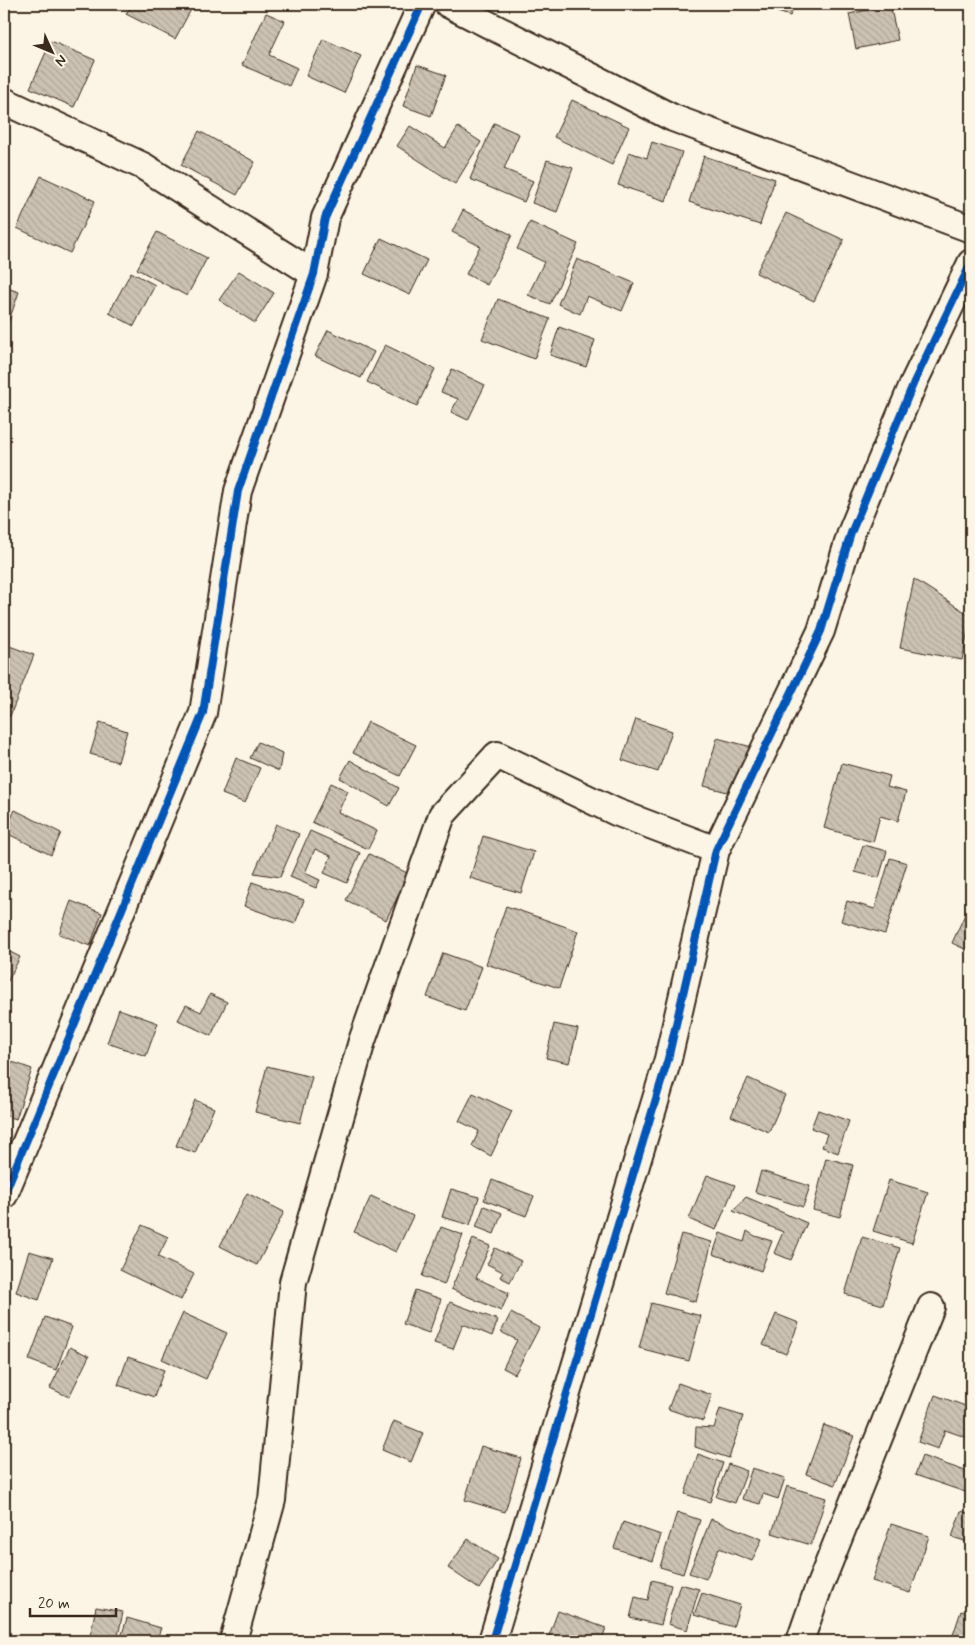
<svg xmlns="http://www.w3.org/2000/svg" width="975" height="1645" font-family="Mynerve,sans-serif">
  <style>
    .building { fill: url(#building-back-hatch); stroke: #3b2a1e }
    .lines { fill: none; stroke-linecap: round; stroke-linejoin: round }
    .street-casing { stroke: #3b2a1e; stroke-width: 30 }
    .street { stroke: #fcf5e5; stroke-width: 26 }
    .cycleway-casing { stroke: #fcf5e5; stroke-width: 11 }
    .cycleway { stroke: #0057b8; stroke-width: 8 }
  </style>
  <defs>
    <pattern id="building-back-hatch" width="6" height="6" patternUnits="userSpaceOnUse" patternTransform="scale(1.25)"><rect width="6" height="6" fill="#ccc2b3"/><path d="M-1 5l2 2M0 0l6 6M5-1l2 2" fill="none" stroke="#b0a79a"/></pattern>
  </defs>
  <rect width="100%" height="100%" fill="#fcf5e5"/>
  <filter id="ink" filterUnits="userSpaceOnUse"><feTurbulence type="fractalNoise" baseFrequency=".02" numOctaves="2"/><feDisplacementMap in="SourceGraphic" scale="10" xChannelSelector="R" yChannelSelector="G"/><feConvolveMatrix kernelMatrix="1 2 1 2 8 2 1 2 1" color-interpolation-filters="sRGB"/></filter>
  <g filter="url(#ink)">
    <path class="building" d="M132,4H194L175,39L126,14Z
      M752,4H794L790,16Z
      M890,5L898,40L856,49L849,14Z
      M266,13L285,21L269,55L297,68L289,86L242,65Z
      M323,39L361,56L344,93L306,76Z
      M51,41L95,60L74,107L30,88Z
      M417,65L446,75L431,116L403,106Z
      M572,100L629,127L612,165L554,137Z
      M494,123L519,134L504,169L533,181L524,202L470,179Z
      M410,126L445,148L458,127L481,142L455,184L397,146Z
      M199,131L255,162L237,195L181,165Z
      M652,142L682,152L666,201L618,185L629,152L647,158Z
      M704,156L775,179L760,225L689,202Z
      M547,160L573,168L557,212L532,203Z
      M41,176L95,201L70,253L17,228Z
      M463,210L512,235L487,285L466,274L480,246L452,232Z
      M786,213L844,240L814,301L756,273Z
      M530,222L578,244L550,304L528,295L544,262L517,249Z
      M157,232L207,258L187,296L137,269Z
      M381,238L427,260L410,295L364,274Z
      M577,259L634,283L622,311L587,296L580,314L558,304Z
      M239,271L274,293L255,323L219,300Z
      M131,272L155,285L134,326L109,313Z
      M4,287L19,292L4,335Z
      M498,299L550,319L534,359L482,339Z
      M559,327L595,340L586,367L550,355Z
      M328,330L374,352L361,378L315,356Z
      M385,345L435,369L417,406L367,382Z
      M452,369L485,385L468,420L451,412L458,399L441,392Z
      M914,579L971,616L962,660L900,648Z
      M4,644L34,655L10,716L4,713Z
      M636,719L672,731L658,772L622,760Z
      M100,722L127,731L118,762L90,754Z
      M368,722L416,745L400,776L353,753Z
      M717,738L756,748L743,796L704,786Z
      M258,742L282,753L279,771L250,758Z
      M236,758L260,768L245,803L222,794Z
      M350,760L399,788L389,806L340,778Z
      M842,763L890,776L887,787L906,792L898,821L880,816L873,842L824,828Z
      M331,783L348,791L338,812L377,831L368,849L312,822Z
      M15,810L61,833L51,855L4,832Z
      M276,824L299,834L280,877L254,873Z
      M310,831L360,853L347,883L324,873L331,856L315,849L305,873L320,880L316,888L290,877Z
      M483,836L534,852L521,893L470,878Z
      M863,845L887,851L879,878L855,872Z
      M369,854L409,874L386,920L346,900Z
      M890,858L907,863L885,934L841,921L847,901L875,909Z
      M252,882L304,900L295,924L244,906Z
      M71,901L102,913L90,946L59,934Z
      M971,901V952L952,943Z
      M506,906L578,931L559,988L486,964Z
      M4,949L20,957L8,981L4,979Z
      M443,953L482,967L465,1011L427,997Z
      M210,994L227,1002L211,1036L178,1020L186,1005L201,1012Z
      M119,1009L158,1023L146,1056L107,1043Z
      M554,1024L578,1029L569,1063L546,1058Z
      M4,1059L32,1069L16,1119L4,1115Z
      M267,1066L312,1077L300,1123L255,1112Z
      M748,1078L785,1095L769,1132L731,1116Z
      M473,1093L512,1111L491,1156L472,1146L479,1131L459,1121Z
      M195,1100L214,1108L195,1153L176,1146Z
      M818,1110L849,1121L838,1153L822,1147L827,1134L811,1128Z
      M826,1158L853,1165L840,1217L813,1210Z
      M761,1171L810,1186L803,1207L755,1192Z
      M707,1175L735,1185L716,1230L689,1219Z
      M492,1180L534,1196L526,1216L484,1200Z
      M889,1180L928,1192L912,1243L873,1231Z
      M451,1189L479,1197L470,1225L442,1217Z
      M247,1193L284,1212L257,1265L220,1246Z
      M371,1196L413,1216L396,1252L354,1232Z
      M746,1197L807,1223L791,1260L774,1253L783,1232L733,1211Z
      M484,1206L502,1213L494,1234L476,1227Z
      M142,1225L168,1237L158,1257L194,1274L181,1300L120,1270Z
      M441,1227L463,1235L444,1285L422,1276Z
      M747,1231L755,1236L772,1241L761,1271L713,1254L720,1233L744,1242Z
      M681,1234L712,1242L696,1302L664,1293Z
      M862,1237L900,1248L883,1305L845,1294Z
      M473,1239L490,1246L476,1278L509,1293L501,1311L451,1289Z
      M495,1248L521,1261L510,1282L500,1277L503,1272L487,1264Z
      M29,1251L53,1258L39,1300L16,1292Z
      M415,1290L441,1299L429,1333L403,1324Z
      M450,1302L498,1320L492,1336L463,1324L453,1349L434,1343Z
      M651,1303L701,1316L689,1361L639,1348Z
      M183,1313L227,1333L206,1379L162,1359Z
      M511,1313L539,1328L515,1374L503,1368L517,1340L501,1332Z
      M776,1314L799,1323L786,1354L763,1345Z
      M45,1317L72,1327L56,1370L29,1360Z
      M70,1347L89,1356L69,1397L50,1388Z
      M128,1357L164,1370L154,1397L118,1385Z
      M678,1383L712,1395L703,1421L668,1409Z
      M935,1395L971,1408V1439L945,1430L938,1449L918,1442Z
      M720,1409L743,1416L729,1458L695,1447L696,1427L714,1428Z
      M394,1421L423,1433L411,1462L382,1450Z
      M824,1425L854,1436L835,1485L806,1474Z
      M481,1446L521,1458L505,1512L465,1500Z
      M698,1454L723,1463L710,1502L685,1494Z
      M922,1456L971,1473V1494L915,1475Z
      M728,1464L747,1471L735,1503L716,1497Z
      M752,1468L785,1478L778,1499L763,1494L760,1504L742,1499Z
      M787,1486L826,1498L811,1545L772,1533Z
      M961,1511L971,1514V1543L952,1537Z
      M677,1512L700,1520L683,1574L660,1567Z
      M711,1519L762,1539L752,1561L719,1548L706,1579L689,1573Z
      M623,1522L661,1535L653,1561L614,1548Z
      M891,1524L929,1536L910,1593L872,1581Z
      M468,1539L498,1559L479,1589L448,1568Z
      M652,1580L671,1585L661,1625L630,1618L635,1597L648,1600Z
      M680,1584L699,1589L687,1630L668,1624Z
      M702,1593L740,1605L733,1627L694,1615Z
      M96,1607L123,1612L117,1641H89Z
      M558,1611L606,1628L601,1641H547Z
      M961,1611L971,1614V1641H951Z
      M127,1618L161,1628L156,1641H120Z"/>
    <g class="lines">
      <defs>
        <path id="street" d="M448,4L673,118L971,229
          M4,101L143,166L314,274
          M4,1195L203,713L238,491L314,274L325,218L422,4
          M233,1641L272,1500L293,1282L362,1041L442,815L497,755L616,812L716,850
          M492,1641L668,1059L716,850L821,631L851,533L914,382L971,263
          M800,1641L816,1595L931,1307"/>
      </defs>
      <use href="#street" class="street-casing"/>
      <use href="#street" class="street"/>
      <defs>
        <path id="cycleway" d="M4,1195L203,713L238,491L314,274L325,218L422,4
          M492,1641L668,1059L716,850L821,631L851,533L914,382L971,263"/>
      </defs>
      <use href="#cycleway" class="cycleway-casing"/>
      <use href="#cycleway" class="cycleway"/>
    </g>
  </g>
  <rect width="975" height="1645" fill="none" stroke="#fcf5e5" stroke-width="20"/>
  <rect x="10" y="10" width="955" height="1625" fill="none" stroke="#3b2a1e" stroke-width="2" filter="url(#ink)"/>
  <g transform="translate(52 52) rotate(134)" stroke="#fcf5e5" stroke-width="4" paint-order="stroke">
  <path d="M0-4L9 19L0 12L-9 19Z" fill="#3b2a1e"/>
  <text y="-8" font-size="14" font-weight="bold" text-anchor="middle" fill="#3b2a1e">N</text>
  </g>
  <path d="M30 1608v8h86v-8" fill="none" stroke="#3b2a1e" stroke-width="2.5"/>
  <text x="38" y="1608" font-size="15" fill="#3b2a1e" stroke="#fcf5e5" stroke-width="4" paint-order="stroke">20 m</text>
</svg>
